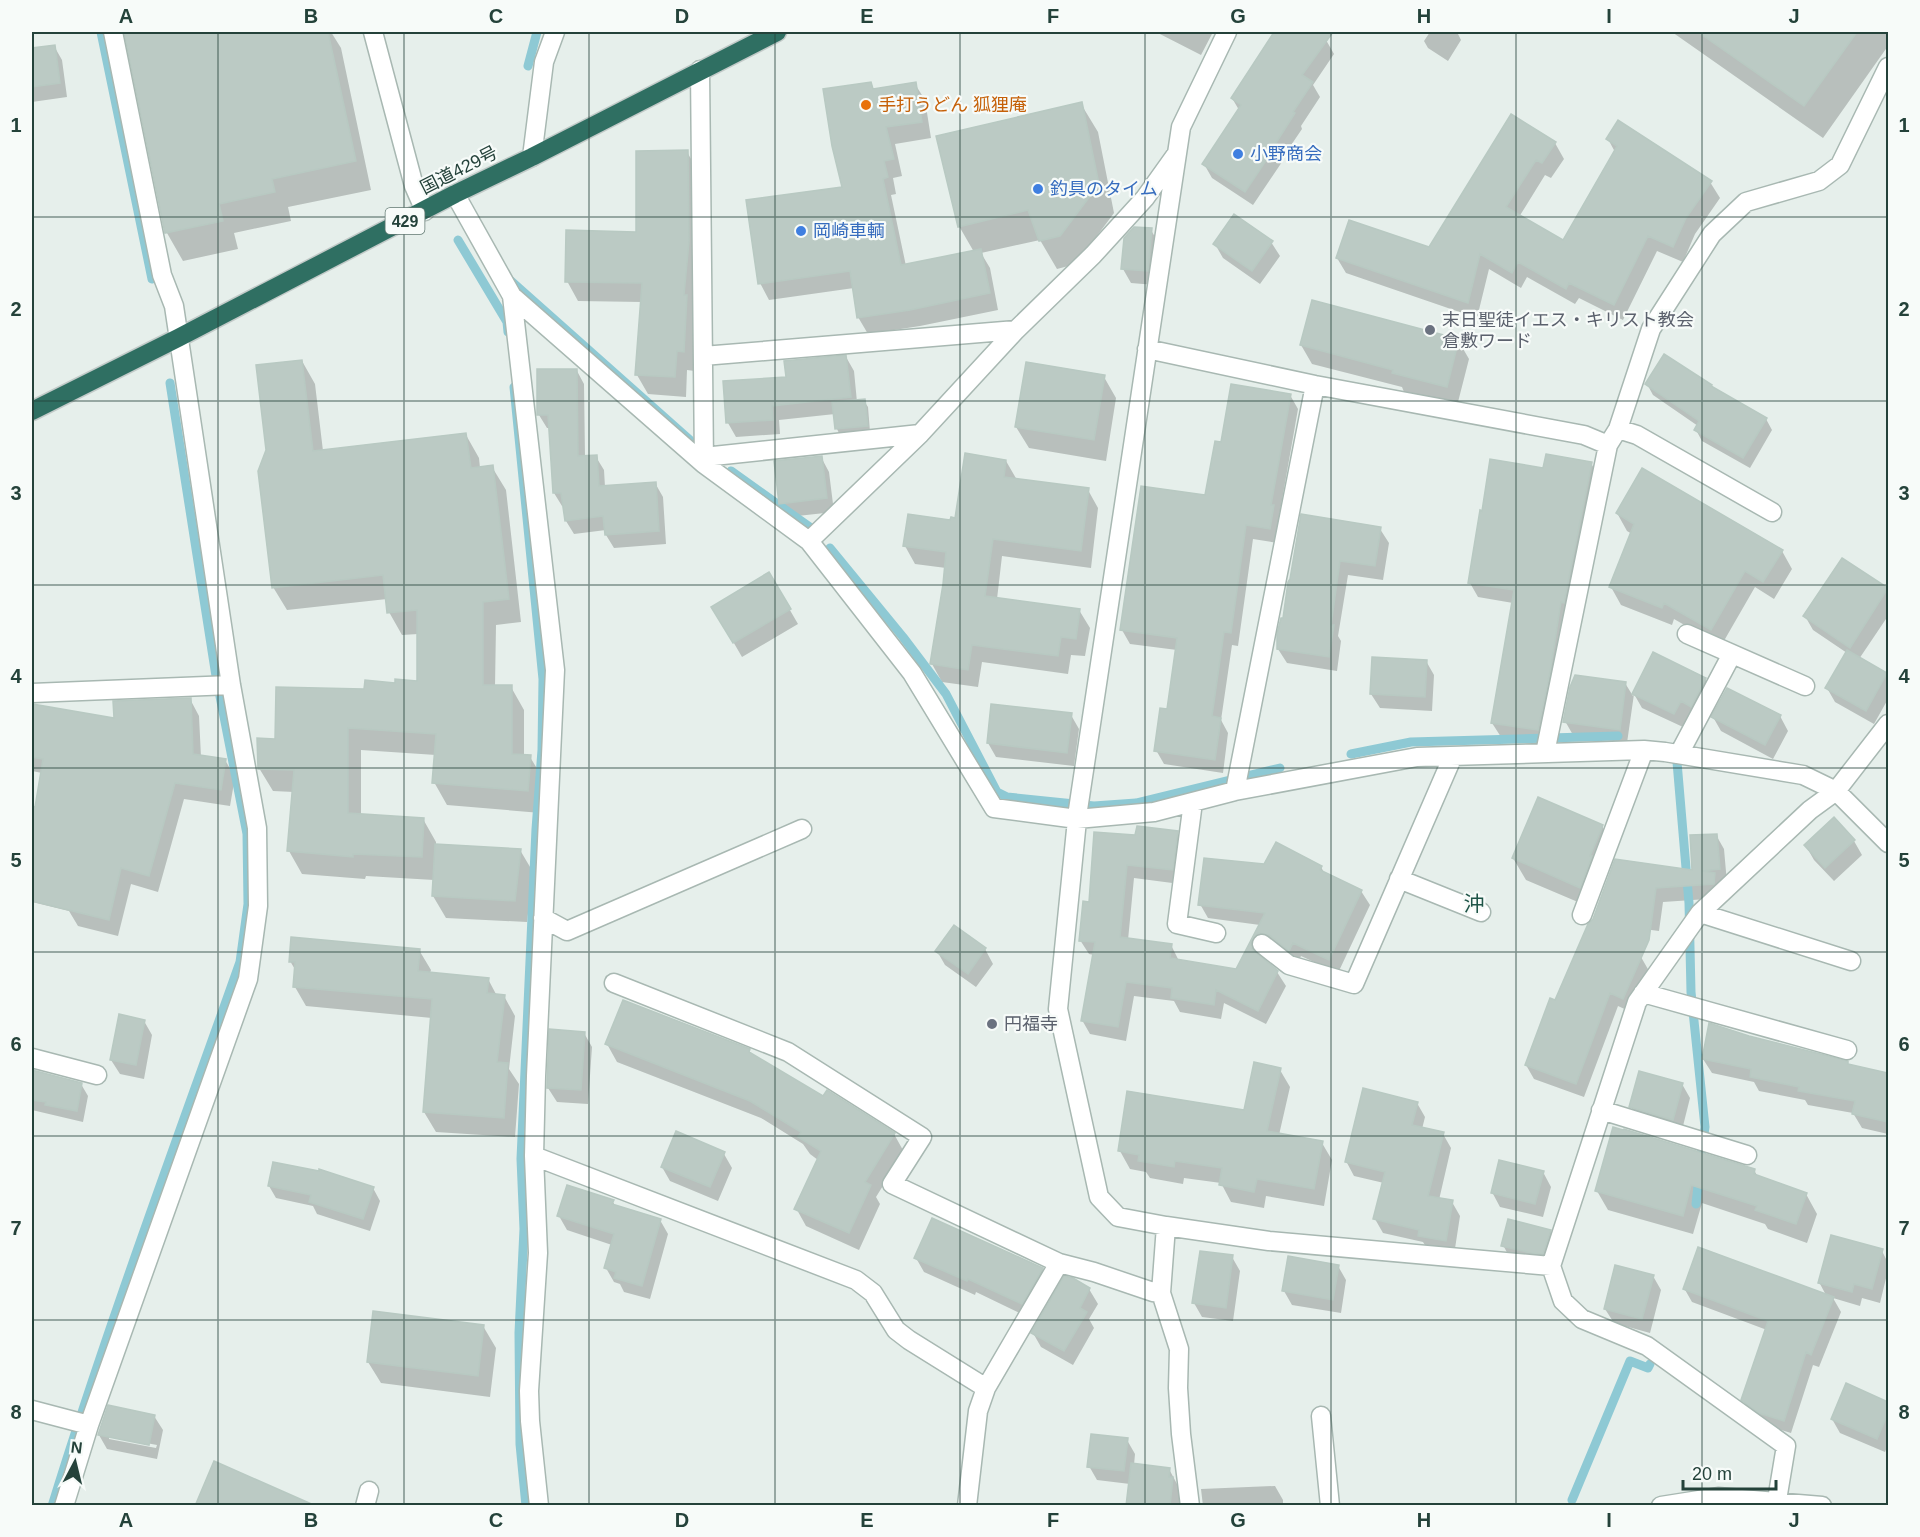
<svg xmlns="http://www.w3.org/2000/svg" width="1920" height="1537" font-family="Arial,'Noto Sans JP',sans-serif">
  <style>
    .shadow { fill: #0003; fill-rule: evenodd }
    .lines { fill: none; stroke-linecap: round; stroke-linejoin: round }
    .stream { stroke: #8ec9d4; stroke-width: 9 }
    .building { fill: #bbcac4; stroke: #b8c9c2; stroke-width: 1.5 }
    .street-casing { stroke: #a8b8b2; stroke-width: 21 }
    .highway-casing { stroke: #c2cac8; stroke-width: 21 }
    .street { stroke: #fff; stroke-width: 18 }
    .highway { stroke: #2f6f62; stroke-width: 18 }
    .grid { fill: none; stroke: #24423a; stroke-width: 1.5; stroke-opacity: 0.55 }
    .food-dot { fill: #e8710a; stroke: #f7fbf9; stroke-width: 2 }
    .shop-dot { fill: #3f7fe0; stroke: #f7fbf9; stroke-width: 2 }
    .worship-dot { fill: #6b7280; stroke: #f7fbf9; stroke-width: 2 }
    .labels { text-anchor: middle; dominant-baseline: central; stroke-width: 4.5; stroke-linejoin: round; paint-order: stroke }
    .shield { fill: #f7fbf9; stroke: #637a73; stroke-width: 1.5 }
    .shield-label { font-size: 16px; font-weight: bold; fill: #24423a }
    .food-label { font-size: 18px; fill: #c56008; stroke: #f7fbf9; text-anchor: start }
    .shop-label { font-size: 18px; fill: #366cbe; stroke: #f7fbf9; text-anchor: start }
    .street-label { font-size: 18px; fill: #24423a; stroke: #f7fbf9 }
    .worship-label { font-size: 18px; fill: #5b616d; stroke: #f7fbf9; text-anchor: start }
    .quarter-label { font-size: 21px; fill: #1f5548; stroke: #f7fbf9 }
    .neatline { fill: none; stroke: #24423a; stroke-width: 2 }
    .grid-label { font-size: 20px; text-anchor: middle; font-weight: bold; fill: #24423a }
  </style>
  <rect width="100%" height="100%" fill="#e6efeb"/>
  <path class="shadow" d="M125,32H331L341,48L371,190L288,207L291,221L234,233L238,249L183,261L167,233Z
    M1156,32H1213L1201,55Z
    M1276,32H1314L1326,40L1334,54L1313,85L1320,97L1301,126L1302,129L1281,160L1282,162L1253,205L1212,178L1204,164L1239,110L1232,98Z
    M1430,32H1454L1458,34L1461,40L1448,61L1428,48L1424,41Z
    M1672,32H1888V46L1823,138Z
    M54,46L62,60L67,97L32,102V49Z
    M871,83L874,90L915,84L925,100L931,138L895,144L902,176L893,178L896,194L891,195L906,266L974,252L959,226L1081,104L1098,132L1114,213L1076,264L1057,269L1040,240L981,253L990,268L998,310L920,326L868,334L858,317L854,288L769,300L760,283L844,188Z
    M1608,139L1710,182L1720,198L1695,234L1683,262L1657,251L1623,320L1579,298L1575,304L1527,277L1521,288L1489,269L1477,318L1346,273L1337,258L1429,249L1555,143L1564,159L1551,178L1545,175L1519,217L1564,242L1615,152Z
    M687,152L698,171L695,371L687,370L686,397L648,394L637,375L642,302L578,301L567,281L638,233Z
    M1151,230L1159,244L1155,285L1131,283L1123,269Z
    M1271,242L1280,256L1260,284L1223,258L1215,244Z
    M1458,340L1469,359L1457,406L1404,392L1402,387L1312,364L1301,345Z
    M846,357L854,371L857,402L864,401L868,407L870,432L840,435L837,429L835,414L779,420L780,434L736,437L728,423L788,378Z
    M302,361L315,384L323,451L466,435L479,458L480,468L492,467L506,490L521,622L496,625L495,687H511L524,710V756L530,757L544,780L541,813L447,805L434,782L436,755L361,750V815L423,819L436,842V846L520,850L533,872L527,922L446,918L433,896L434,880L366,876L365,879L302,874L289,851L294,792L273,791L259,768L276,740L366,691L397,684L418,683V634L402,635L389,612L387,599L287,610L273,587Z
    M539,371H577L584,384L585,458L596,457L604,470L605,487L655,483L663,497L666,544L614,548L606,535V530L574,534L566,521L564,506H562L554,493L550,428H547L539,415Z
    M1104,377L1116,398L1106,461L1029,448L1016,427Z
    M1647,384L1711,386L1713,389L1766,419L1772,430L1750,468L1702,441L1696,430L1698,426L1653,395Z
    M1290,395L1298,409L1279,517L1281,521L1278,543L1253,539L1238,646L1232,645L1221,720L1228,733L1223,773L1164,764L1156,750L1168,711L1177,650L1130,644L1122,630L1206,497L1222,444Z
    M821,457L829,472L834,512L788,517L780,503Z
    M1006,461L1017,480L1088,490L1098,508L1091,568L1002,556L997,599L1079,610L1090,628L1085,656L1071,655L1068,674L982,662L978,687L942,682L932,664L946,568L915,564L905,546L957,520Z
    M1591,463L1599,478L1546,744L1501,737L1492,723L1513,603L1478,597L1470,583L1545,469Z
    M1617,513L1782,551L1792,569L1774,599L1755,587L1721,646L1674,619L1672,625L1621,605L1611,587L1632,534L1627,531Z
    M1380,529L1389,543L1383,580L1348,575L1338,636L1341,641L1337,671L1287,663L1278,649L1291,580Z
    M1843,560L1888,590V616L1859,659L1886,674L1888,678V699L1874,724L1835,702L1827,688L1847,653L1813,630L1805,616Z
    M769,574L798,624L742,657L713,607Z
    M1654,654L1705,679L1714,694L1700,720L1689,714L1683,727L1642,708L1634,694Z
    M1426,661L1434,675L1432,711L1380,708L1371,694Z
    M1625,683L1633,696L1634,694L1627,743L1573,735L1565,721Z
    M190,699L199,716L201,757L225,760L235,777L230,806L184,799L158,892L131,884L118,936L78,926L69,911L32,902V807L36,808L42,773L32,771V706L116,719Z
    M1071,715L1079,729L1074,766L996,757L988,743Z
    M1780,716L1788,731L1773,759L1721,731L1713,717Z
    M1602,826L1614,848L1592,908L1526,880L1513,858Z
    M1177,832L1185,846L1180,884L1134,878L1128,940L1171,945L1179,961L1237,970L1260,925L1208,918L1200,904L1265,866L1321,867L1325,874L1361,891L1370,905L1338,973L1301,956L1297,964L1261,951L1259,957L1277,972L1286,986L1266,1024L1224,1003L1221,1019L1180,1012L1174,1001L1134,996L1126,1041L1090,1034L1082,1020L1094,955L1089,954L1080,940L1091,904L1137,837Z
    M1716,835L1724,849L1727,883L1722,898L1663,902L1659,931L1606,924L1597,910L1694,872Z
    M1854,841L1862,855L1834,881L1814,860L1806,846Z
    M954,927L985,949L993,964L976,987L945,965L937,951Z
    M419,950L431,970L430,973L488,979L497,996H504L515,1016L509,1069L519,1084L515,1137L436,1132L424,1112L432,1018L306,1006L295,987L296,971L290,961Z
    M1641,957L1649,971L1631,1012L1618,1006L1584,1097L1534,1079L1526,1065L1556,1002Z
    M144,1021L152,1035L144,1079L120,1074L111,1060Z
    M584,1033L592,1047L588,1104L557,1102L548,1088Z
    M1749,1037L1847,1062L1849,1066L1888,1075V1134L1862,1128L1853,1113L1808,1105L1805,1100L1759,1091L1754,1082L1712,1073L1703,1059Z
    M607,1044L749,1051L752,1056L823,1098L894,1134L904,1152L876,1197L880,1204L859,1250L806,1226L796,1208L818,1160L810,1154L803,1144L761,1118L617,1062Z
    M1280,1070L1290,1087L1279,1135L1322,1143L1332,1160L1324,1206L1266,1196L1264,1208L1231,1202L1221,1183L1184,1178L1183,1184L1150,1178L1146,1172L1130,1169L1120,1151L1245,1111Z
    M32,1071L81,1084L88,1096L83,1122L32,1110Z
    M1682,1084L1690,1098L1681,1134L1639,1121L1631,1107Z
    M1417,1103L1425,1117L1422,1129L1443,1134L1451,1148L1439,1200L1452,1202L1460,1216L1454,1255L1428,1250L1423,1242L1383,1233L1375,1219L1384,1183L1354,1176L1346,1161Z
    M724,1154L732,1168L718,1201L670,1181L662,1167Z
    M1754,1170L1758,1177L1806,1194L1817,1214L1807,1243L1768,1229L1765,1224L1702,1203L1693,1234L1608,1210L1597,1191Z
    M1543,1172L1551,1187L1543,1217L1500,1207L1492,1192Z
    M269,1186L373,1188L380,1201L370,1231L317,1214L313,1206L276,1198Z
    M613,1202L616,1207L660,1220L668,1234L650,1299L624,1292L620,1284L614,1282L606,1268L612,1245L567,1230L559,1216Z
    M1550,1231L1558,1246L1551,1268L1511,1260L1503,1245Z
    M1882,1251L1888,1263V1270L1880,1303L1862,1298L1860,1306L1833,1298L1841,1312L1819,1367L1813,1365L1791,1433L1768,1426L1751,1413L1743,1400L1767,1330L1692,1302L1684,1288L1827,1297L1819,1282Z
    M1232,1257L1240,1271L1233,1321L1202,1317L1194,1303Z
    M916,1258L1042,1269L1050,1284L1030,1318L976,1292L975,1295L924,1272Z
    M1338,1266L1346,1280L1341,1313L1292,1305L1284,1291Z
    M1653,1276L1661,1290L1650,1333L1614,1323L1605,1309Z
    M1072,1280L1089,1289L1098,1304L1089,1319L1094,1328L1073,1365L1041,1347L1033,1333Z
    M483,1326L496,1348L490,1397L381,1383L368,1362Z
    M1847,1385L1888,1403V1445L1885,1452L1840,1433L1832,1419Z
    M154,1416L163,1430L157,1459L107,1449L99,1435ZM109,1436L157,1445L156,1448L109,1439Z
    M1127,1440L1135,1454L1134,1465L1169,1469L1177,1484L1184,1506H1127L1130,1484L1097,1480L1089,1466Z
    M1275,1486L1283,1500V1506H1203L1201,1489Z"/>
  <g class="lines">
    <path class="stream" d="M101,32L152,279
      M528,66L537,32
      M458,240L507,322L508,332
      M510,280L690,440
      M514,387L543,679L542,750L536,829L521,1159L524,1229L519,1333L520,1444L526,1506
      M731,471L811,528
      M830,548L903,637L946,694L997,792L1007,797L1094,806L1136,803L1280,768
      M1351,754L1411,742L1618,736
      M1677,762L1689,903L1691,992L1705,1127L1700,1164
      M1696,1204L1699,1177
      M1572,1500L1630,1361L1648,1368L1650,1364
      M52,1506C109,1322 176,1143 240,962L248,904L247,834L216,676L170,383"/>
  </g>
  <path class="building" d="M124,32H328L356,161L272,179L275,192L219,204L223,221L165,233Z
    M1274,32H1333L1302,75L1313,82L1293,112L1295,113L1274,146L1275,147L1245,192L1202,164L1241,105L1231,98Z
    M1698,32H1857L1804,106Z
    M55,45L60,83L32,87V48Z
    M871,82L873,89L916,82L922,122L886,127L894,159L884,161L888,177L883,179L901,265L981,249L990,293L910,310L857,318L850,271L758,284L746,200L842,187L832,146L823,89Z
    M1082,102L1099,184L1060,236L1039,241L1028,210L958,227L936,136Z
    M1511,114L1556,142L1542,163L1536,160L1506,207L1563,240L1617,146L1606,139L1618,120L1712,181L1686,218L1673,247L1648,236L1614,305L1569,283L1566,289L1518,262L1512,273L1480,254L1468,303L1336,258L1349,220L1429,247Z
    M688,150L689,241L684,295H687L684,352L677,351L675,377L635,375L642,283L565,282L566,230L636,232V151Z
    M1234,214L1273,241L1252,271L1213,244Z
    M1134,227L1152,228L1148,271L1121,269L1124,238Z
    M1312,300L1459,339L1447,387L1392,373L1393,370L1300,345Z
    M1664,354L1712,385L1711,386L1767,418L1743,458L1694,430L1699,421L1645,384Z
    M846,355L851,397L772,406L773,420L726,423L723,381L786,377L784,361Z
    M302,360L313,451L466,433L471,468L493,465L509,599L483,602V685H512V754L531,755L528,791L432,783L436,734L348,728V813L424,818L422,857L353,854V857L287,851L294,770L258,769L257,738L275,739L276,687L364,689L365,680L395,683V679L417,681V610L387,613L383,575L272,588L258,471L266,450L256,365Z
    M1026,362L1105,375L1094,440L1015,427Z
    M537,369H577L578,456L597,455L599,486L656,482L659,531L605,535L603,516L565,521L561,493H553L548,415H537Z
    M1231,384L1291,394L1271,505H1274L1270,529L1246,525L1231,633L1224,632L1212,716L1221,718L1215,760L1154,751L1160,708L1167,709L1177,638L1120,630L1141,486L1205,495L1215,441L1221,442Z
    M865,399L868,426L835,429L832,402Z
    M965,453L1006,460L1004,477L1089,488L1081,551L993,539L985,596L1080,609L1076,639L1061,637L1058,656L972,645L968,670L930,664L943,584L946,552L903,546L908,514L950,520L951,517L955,518Z
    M1546,454L1592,462L1570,572L1564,603L1561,602L1550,672L1538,730L1491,723L1514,590L1468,583L1480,510L1482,511L1490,459L1543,468Z
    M822,456L827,498L779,504L774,461Z
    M1642,468L1783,550L1763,582L1745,571L1711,630L1664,603L1662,608L1609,587L1634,524L1616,513Z
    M1301,514L1381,527L1375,566L1340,561L1331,625H1334L1329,657L1277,649V634L1281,618H1283L1288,582L1290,579Z
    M1842,558L1888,588L1850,648L1803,616Z
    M769,572L791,609L733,643L711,607Z
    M1847,650L1887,673L1866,711L1825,688Z
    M1653,652L1706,678L1691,707L1681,701L1674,714L1632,694Z
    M1372,657L1427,660L1425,697L1370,694Z
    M1575,675L1626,682L1620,730L1563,722L1570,687Z
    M1727,688L1781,715L1765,745L1711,717Z
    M191,698L193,754L226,759L221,790L175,783L149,876L121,868L109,920L32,901V806L35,807L43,759L32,757V704L114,718L113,701Z
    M991,704L1072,713L1067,753L987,743Z
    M1538,797L1603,825L1590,856H1592L1580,888L1512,858Z
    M1834,817L1855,840L1825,868L1804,845Z
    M1137,826L1178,831L1173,870L1127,865L1120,937L1172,944L1170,958L1236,969L1265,913L1198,905L1204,858L1264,864L1276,842L1322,866L1320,870L1362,890L1329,960L1293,943L1289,951L1269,935L1258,933L1254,937L1251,942L1252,949L1278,971L1258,1011L1216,990L1214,1005L1171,998L1172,988L1126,982L1118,1027L1081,1021L1095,942L1079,941L1083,901L1089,902L1094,832L1135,835Z
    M1717,834L1720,869L1702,871L1715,873L1714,884L1656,888L1649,940L1623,999L1610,993L1576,1084L1525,1065L1550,998L1555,1000L1588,924L1593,919L1615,859L1692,870L1690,835Z
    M435,844L521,849L515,901L432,896Z
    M954,925L986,948L968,974L935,951Z
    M291,937L420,949L418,971L489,978L487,993L505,995L497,1062L508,1063L504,1118L423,1112L432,999L293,987L295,962H289Z
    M623,1000L750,1049L749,1052L823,1096L827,1090L895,1133L865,1182L871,1185L849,1233L794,1209L821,1151L798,1137L801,1132L750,1101L605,1044Z
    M119,1014L145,1020L136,1065L110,1060Z
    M1709,1023L1749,1036L1848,1061V1064L1888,1073V1122L1852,1114L1855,1101L1798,1091L1799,1087L1750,1077L1751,1069L1702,1059Z
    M549,1029L585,1032L581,1090L547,1088Z
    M1254,1062L1281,1068L1267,1131L1323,1141L1314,1189L1257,1179L1254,1192L1219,1185L1222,1168L1175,1161L1174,1167L1138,1161L1139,1155L1118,1151L1127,1091L1244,1110Z
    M32,1070L82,1083L77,1111L45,1105L46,1102L32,1100Z
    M1639,1071L1683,1083L1673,1120L1629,1107Z
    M1363,1088L1418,1102L1412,1125L1444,1132L1428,1196L1453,1200L1446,1241L1418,1236L1419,1230L1373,1219L1385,1172L1345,1162Z
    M1613,1127L1623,1130L1624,1129L1755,1169L1754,1174L1807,1193L1796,1224L1755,1210L1757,1206L1691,1185L1683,1216L1595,1191Z
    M676,1131L725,1152L710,1187L661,1167Z
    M1499,1160L1544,1171L1535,1204L1491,1193Z
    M273,1162L319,1171V1169L374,1187L363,1219L309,1202L311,1195L268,1186Z
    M567,1185L614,1200L612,1204L661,1219L642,1286L614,1278L616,1272L604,1268L614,1234L557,1216Z
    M932,1218L1043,1268L1022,1304L968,1279L967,1281L914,1258Z
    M1508,1219L1551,1230L1543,1254L1531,1253L1501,1246Z
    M1831,1235L1883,1249L1872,1289L1854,1284L1852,1292L1818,1283Z
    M1698,1247L1834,1297L1811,1355L1806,1352L1784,1421L1759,1413L1741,1400L1768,1321L1683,1289Z
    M1200,1251L1233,1255L1226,1308L1192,1303Z
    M1288,1256L1339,1265L1333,1300L1282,1291Z
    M1615,1265L1654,1275L1642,1319L1604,1309Z
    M1064,1276L1073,1278L1090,1288L1080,1308L1087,1312L1064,1351L1031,1333Z
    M373,1311L484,1325L478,1376L367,1362Z
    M1846,1383L1888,1402V1413L1877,1439L1831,1419Z
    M108,1405L155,1415L149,1445L98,1435Z
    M1091,1434L1128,1438L1124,1471L1087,1467Z
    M214,1461L316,1506H195Z
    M1131,1463L1170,1468L1169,1477H1173L1170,1506H1126Z"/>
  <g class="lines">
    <defs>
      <path id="street" d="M373,32L414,186L425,211
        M1227,32L1181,127L1078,810L1058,1009L1099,1197L1118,1217L1166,1226L1269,1241L1551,1266
        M700,70L704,464
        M532,157L544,62L555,32
        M455,194L512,296L704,464L809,541L912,673L994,808L1077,819L1154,812L1235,791L1417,757L1644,750L1665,752L1803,775L1836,791L1888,843
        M512,296L555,670L536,1076L534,1156L538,1253L529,1391L530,1421L539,1506
        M1147,349L1315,385L1584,435L1608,445
        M703,356L1016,330L1093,255L1145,198L1175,156
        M1618,429L1637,435L1772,512
        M704,457L920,434
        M809,541L920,434L1016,330
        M1687,634L1805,686
        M32,693L231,685
        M1545,753L1608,445L1618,429L1651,329L1712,234L1746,202L1819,181L1840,165L1888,67
        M1679,754L1732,654
        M1235,791L1315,385
        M1193,802L1177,924L1216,933
        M1399,879L1481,912
        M1700,913L1851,961
        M1582,915L1644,750
        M543,918L567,931L802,829
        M1262,944L1289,965L1354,984L1453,756
        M614,983L788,1052L922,1137L892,1184L1059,1263L1094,1272L1153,1292L1161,1293
        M1643,993L1847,1050
        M32,1058L97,1075
        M1601,1110L1747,1155
        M534,1156L856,1280L873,1293L896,1330L909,1340L986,1388
        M1166,1226L1161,1293L1179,1349L1178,1388L1181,1434L1190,1506
        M32,1410L89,1425
        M1321,1416L1330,1506
        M64,1506L89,1425L248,979L258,906L257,828L231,685L174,306L162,275L113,32
        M365,1506L369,1491
        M967,1506L978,1411L986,1388L1059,1263
        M1661,1506L1718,1497L1822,1506
        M1776,1506L1786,1446L1647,1346L1582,1319L1563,1301L1551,1266L1637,1002L1700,913L1810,810L1836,791L1888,724"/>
      <path id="highway" d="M32,411L178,338L455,194L532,157L777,32"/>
    </defs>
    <use href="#street" class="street-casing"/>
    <use href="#highway" class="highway-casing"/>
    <use href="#street" class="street"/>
    <use href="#highway" class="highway"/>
  </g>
  <path class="grid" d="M218,32V1506M404,32V1506M589,32V1506M775,32V1506M960,32V1506M1145,32V1506M1331,32V1506M1516,32V1506M1702,32V1506M32,217H1888M32,401H1888M32,585H1888M32,768H1888M32,952H1888M32,1136H1888M32,1320H1888"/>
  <circle class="food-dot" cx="866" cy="105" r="6"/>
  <g class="shop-dot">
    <circle cx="1238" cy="154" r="6"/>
    <circle cx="1038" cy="189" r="6"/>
    <circle cx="801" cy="231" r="6"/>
  </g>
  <g class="worship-dot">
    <circle cx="1430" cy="330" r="6"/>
    <circle cx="992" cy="1024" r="6"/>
  </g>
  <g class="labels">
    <rect class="shield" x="385.5" y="208" width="39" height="26" rx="4.5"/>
    <g class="shield-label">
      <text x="405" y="221">429</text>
    </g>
    <g class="food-label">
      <text x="878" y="105">手打うどん 狐狸庵</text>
    </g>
    <g class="shop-label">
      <text x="1250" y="154">小野商会</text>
      <text x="1050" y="189">釣具のタイム</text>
      <text x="813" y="231">岡崎車輌</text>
    </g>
    <g class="street-label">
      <text transform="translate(459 170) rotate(-27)">国道429号</text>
    </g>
    <g class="worship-label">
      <text x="1442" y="320">末日聖徒イエス・キリスト教会<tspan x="1442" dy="21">倉敷ワード</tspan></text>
      <text x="1004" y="1024">円福寺</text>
    </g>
    <g class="quarter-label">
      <text x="1474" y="903">沖</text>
    </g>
  </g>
  <rect width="1920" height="1537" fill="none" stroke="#f7fbf9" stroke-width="66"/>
  <g transform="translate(75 1462) rotate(7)" stroke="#f7fbf9" stroke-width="4.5" paint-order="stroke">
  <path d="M0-4.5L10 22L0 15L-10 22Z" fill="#24423a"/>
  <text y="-9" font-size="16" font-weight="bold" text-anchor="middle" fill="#24423a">N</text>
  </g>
  <path d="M1683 1480v9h93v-9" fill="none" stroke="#24423a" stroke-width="3"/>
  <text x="1692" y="1480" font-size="18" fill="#24423a" stroke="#f7fbf9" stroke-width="4.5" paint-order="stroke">20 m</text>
  <rect x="33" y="33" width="1854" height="1471" class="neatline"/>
  <g class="grid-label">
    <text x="126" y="23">A</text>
    <text x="311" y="23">B</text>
    <text x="496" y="23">C</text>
    <text x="682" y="23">D</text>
    <text x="867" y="23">E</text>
    <text x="1053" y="23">F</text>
    <text x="1238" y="23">G</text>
    <text x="1424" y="23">H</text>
    <text x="1609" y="23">I</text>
    <text x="1794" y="23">J</text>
    <text x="16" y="132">1</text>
    <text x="1904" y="132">1</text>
    <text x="16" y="316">2</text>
    <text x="1904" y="316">2</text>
    <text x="16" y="500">3</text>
    <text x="1904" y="500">3</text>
    <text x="16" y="683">4</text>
    <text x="1904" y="683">4</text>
    <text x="16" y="867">5</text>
    <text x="1904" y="867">5</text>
    <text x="16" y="1051">6</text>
    <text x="1904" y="1051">6</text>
    <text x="16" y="1235">7</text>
    <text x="1904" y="1235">7</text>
    <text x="16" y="1419">8</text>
    <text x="1904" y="1419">8</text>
    <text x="126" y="1527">A</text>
    <text x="311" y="1527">B</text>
    <text x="496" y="1527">C</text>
    <text x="682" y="1527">D</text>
    <text x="867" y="1527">E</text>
    <text x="1053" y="1527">F</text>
    <text x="1238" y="1527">G</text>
    <text x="1424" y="1527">H</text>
    <text x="1609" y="1527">I</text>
    <text x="1794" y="1527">J</text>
  </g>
</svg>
